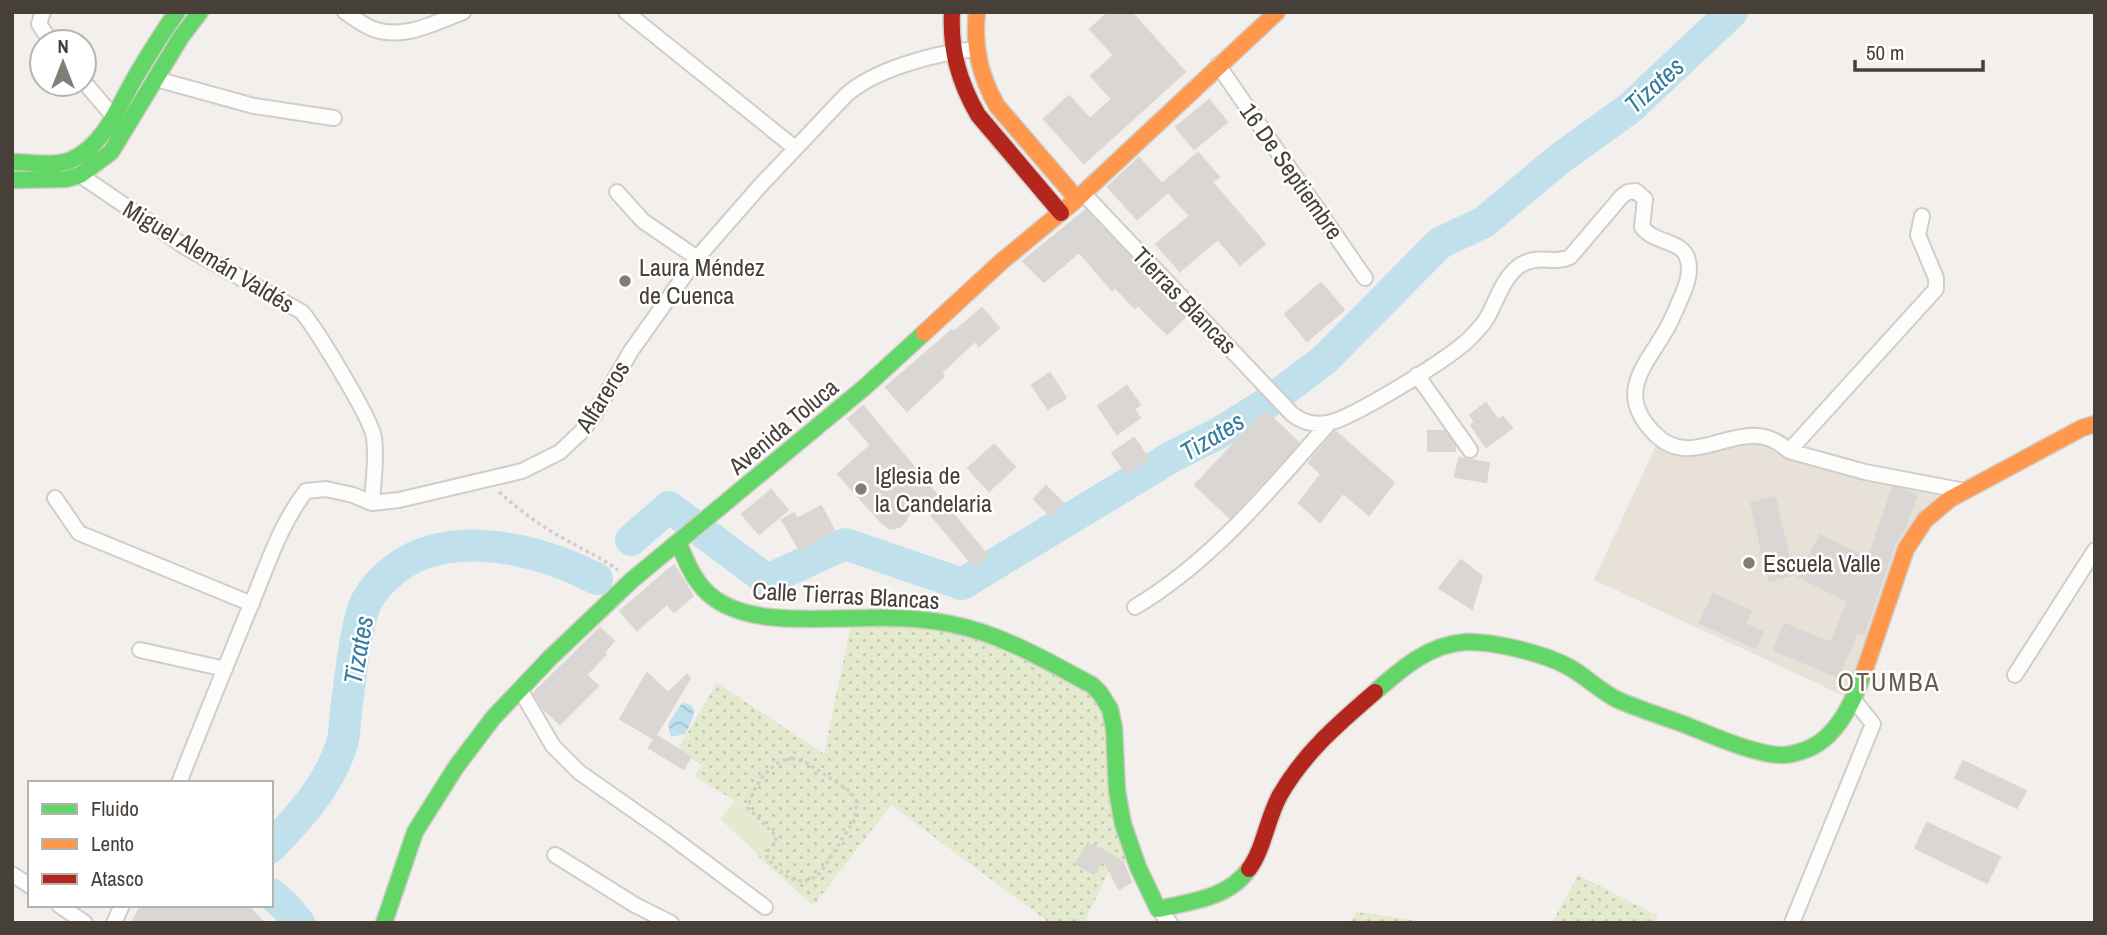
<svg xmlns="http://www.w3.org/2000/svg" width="2107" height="935" font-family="'Archivo Narrow',sans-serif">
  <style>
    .education { fill: #e8e1d8 }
    .grass { fill: url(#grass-dots) }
    .pitch { fill: #e3eace }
    .water { fill: url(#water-waves) }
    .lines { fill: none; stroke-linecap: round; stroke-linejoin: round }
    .river { stroke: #c0e0ec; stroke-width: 32 }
    .building { fill: #dad6d3; stroke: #dad6d2; stroke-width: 2 }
    .street-casing { stroke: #d0cdca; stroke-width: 18 }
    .fast-casing { stroke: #d2ccc4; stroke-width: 19 }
    .slow-casing { stroke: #d2ccc4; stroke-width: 19 }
    .jam-casing { stroke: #d2ccc4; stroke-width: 19 }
    .path { stroke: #d2cfcb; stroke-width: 3.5; stroke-dasharray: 3.5 3.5; stroke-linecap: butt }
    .street { stroke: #fdfdfc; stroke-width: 14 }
    .fast { stroke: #63d668; stroke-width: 16 }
    .slow { stroke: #ff974d; stroke-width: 16 }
    .jam { stroke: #b3261e; stroke-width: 16 }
    .poi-dot { fill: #837d77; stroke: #fff; stroke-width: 2.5 }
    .labels { text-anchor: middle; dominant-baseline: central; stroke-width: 5; stroke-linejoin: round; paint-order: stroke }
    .street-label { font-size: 24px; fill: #474038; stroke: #fff }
    .poi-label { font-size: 24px; fill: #474038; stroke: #fff; text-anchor: start }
    .water-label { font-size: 26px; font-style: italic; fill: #347e9d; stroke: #fff }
    .neighbourhood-label { font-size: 26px; letter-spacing: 2px; fill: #695c50; stroke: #fff }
  </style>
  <defs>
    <pattern id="grass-dots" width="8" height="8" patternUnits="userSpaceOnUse" patternTransform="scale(1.75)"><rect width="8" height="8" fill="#e3eace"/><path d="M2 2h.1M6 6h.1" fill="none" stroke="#c4cab2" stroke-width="1.8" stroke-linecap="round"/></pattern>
    <pattern id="water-waves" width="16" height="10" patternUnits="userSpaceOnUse" patternTransform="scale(1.75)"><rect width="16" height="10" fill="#c0e0ec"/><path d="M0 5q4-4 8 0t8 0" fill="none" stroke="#a6c1cb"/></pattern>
  </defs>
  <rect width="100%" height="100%" fill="#f2efec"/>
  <path class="education" d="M1748,438L1958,492L1935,506L1849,698L1594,580L1657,443L1677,451Z"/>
  <path class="grass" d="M876,623L967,634L1088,689L1101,702L1128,860L1109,871L1084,923H1050L891,805L813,906L756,854L772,834L735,801L695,776L701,765L678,749L717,683L824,754L851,624Z
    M1578,875L1658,916L1654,923H1552Z
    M1357,912L1431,923H1349Z"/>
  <path class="pitch" d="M735,801L772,835L757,853L720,819Z"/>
  <path class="water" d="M682,703C703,704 691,723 685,734L671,737L668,724Z"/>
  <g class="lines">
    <path class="river" d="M631,540L669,507L767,580L845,544L962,584L1173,456L1219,433L1267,403L1324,360L1440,243L1484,222L1558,160L1630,108L1732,12
      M271,847C301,815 326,789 341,747C345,736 345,722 346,710C351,677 353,643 363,610C367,597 377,585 387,576C442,524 537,548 597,579
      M271,894L286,907L299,923"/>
  </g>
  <path class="building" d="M1109,12H1131L1185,72L1084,163L1044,119L1069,96L1090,119L1112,99L1091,76L1114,55L1090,29Z
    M1209,100L1227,122L1194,149L1176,127Z
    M1198,153L1219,177L1212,182L1265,244L1240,265L1218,239L1180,271L1156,244L1190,216L1168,192L1137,219L1108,187L1139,158L1162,184Z
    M1086,210L1186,316L1167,334L1138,305L1135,308L1115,287L1112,290L1079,252L1044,282L1023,261Z
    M1321,283L1344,310L1307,341L1285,314Z
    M982,308L999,328L979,346L975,341L941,373L944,376L907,411L886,387L952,330L954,332Z
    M1050,373L1066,398L1048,409L1032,385Z
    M1127,386L1140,405L1134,409L1140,418L1117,434L1098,406Z
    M1486,403L1498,420L1503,417L1512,428L1486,447L1471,425L1475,422L1470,415Z
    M863,406L988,556L975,567L914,495L906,521L899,527L890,529L883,524L838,474L871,445L848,419Z
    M1265,411L1299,443L1230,518L1195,485Z
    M1335,431L1394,483L1369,515L1343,493L1320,522L1299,503L1321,474L1309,463Z
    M1428,431H1445L1455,445V451H1428Z
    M1134,438L1149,459L1127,474L1112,453Z
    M994,445L1015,467L989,491L968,468Z
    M1459,458L1489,463L1486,482L1455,477Z
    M1046,486L1063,503L1050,516L1034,499Z
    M1893,487L1917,495L1905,528L1894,545L1864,634L1857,632L1838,677L1774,650L1785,624L1831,643L1848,601L1799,577L1820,535L1868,559Z
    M771,490L788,510L759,534L742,514Z
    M1775,497L1793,575L1769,581L1751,503Z
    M821,506L834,530L800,550L782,520L794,513L797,519Z
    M1461,560L1482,576L1472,609L1439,588Z
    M674,565L693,596L674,612L667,604L637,630L620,611Z
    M1713,594L1751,611L1745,624L1763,632L1756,648L1700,623Z
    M600,628L614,641L604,652L606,654L586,675L598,686L560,724L542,707L534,693Z
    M647,673L668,693L687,675L690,678L656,735L690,757L684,769L649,748L656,736L654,739L620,719Z
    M1963,761L2026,791L2017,808L1955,778Z
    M1927,823L2000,857L1987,883L1915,848Z
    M1088,843L1123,862L1131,882L1119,889L1103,858L1094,874L1076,864Z
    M141,905H247L264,923H132Z"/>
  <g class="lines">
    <defs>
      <path id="street" d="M43,12L39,24L51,42
        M345,12C354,18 363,25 373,29C404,40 434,23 463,12
        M626,12L795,148
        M1218,65L1365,278
        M156,79L254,106L334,118
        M84,82L113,116L119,120
        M80,175L187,248L302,312C316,329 372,419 374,438C377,459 373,482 372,503
        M617,192L643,221L697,258
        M1083,193L1292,414C1303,423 1314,425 1328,423C1353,418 1454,356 1471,337C1477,331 1484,324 1488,316C1497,300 1503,278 1519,266C1538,253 1553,265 1570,257L1622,196L1628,192L1636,191L1645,199L1642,227C1654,243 1678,240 1686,255C1692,267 1688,280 1684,291C1678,304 1673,318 1666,330C1644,368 1615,394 1655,434C1697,476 1743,407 1789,451L1865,472L1965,491
        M1417,375L1470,450
        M1789,451L1936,289V278L1918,235L1922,216
        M55,498L79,533L252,604
        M1135,607C1212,561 1270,490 1329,423
        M140,650L225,669
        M2015,675L2095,550
        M521,691L553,746L579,772L666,833L765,907
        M179,783C202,724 226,666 250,607C267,567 279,526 306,491L326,489L353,495L372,503L399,500L522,471L560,452L581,432L594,415L631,351L697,258L759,187L845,96C874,69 936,53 975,49
        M555,855L635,905L671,923
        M12,874L30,886
        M59,905L85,923
        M1158,909L1170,923
        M114,923L122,905
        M1792,923L1873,724L1854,700"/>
      <path id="fast" d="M12,162C30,162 54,167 71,160C105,145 119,105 136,76C149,54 162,33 177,12
        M12,180L66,179L80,175L111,152L181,37L200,12
        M678,542C687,563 695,585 715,599C753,626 822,618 866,618C894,617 923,618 951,624C1002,634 1047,661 1092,685L1100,693L1110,709L1114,728L1117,791L1123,824L1138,867L1158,909C1190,902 1229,898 1249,869
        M1375,692C1401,669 1429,644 1466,642C1493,641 1541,653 1565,665C1584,674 1599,691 1618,700C1639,709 1661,716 1683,724C1709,734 1757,756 1784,755C1791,755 1799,752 1805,750C1837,739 1854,700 1864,672
        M384,923L415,832L456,767L493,718L550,658L632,580L865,387L924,333"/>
      <path id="slow" d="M977,12C973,47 980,76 997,106L1077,199
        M924,333L1001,262L1077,199L1277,12
        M1864,672L1906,549L1925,520L1950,499L2082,428L2095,424"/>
      <path id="jam" d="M952,12C950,50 959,82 978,115L1061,213
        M1249,869C1264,849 1267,818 1280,795C1304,753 1339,723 1375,692"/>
    </defs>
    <use href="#street" class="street-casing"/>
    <use href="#fast" class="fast-casing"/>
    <use href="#slow" class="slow-casing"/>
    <use href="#jam" class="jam-casing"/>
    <path class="path" d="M499,492C518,509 539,525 561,537C580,548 600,557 618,570
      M792,758L807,763L850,791L857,802L854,821L820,873C799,891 783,875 767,858V852L776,842V836L748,808C752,787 770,761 792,758Z"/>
    <use href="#street" class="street"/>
    <use href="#fast" class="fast"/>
    <use href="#slow" class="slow"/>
    <use href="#jam" class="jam"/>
  </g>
  <g class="poi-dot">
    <circle cx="625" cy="281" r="7"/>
    <circle cx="861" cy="489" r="7"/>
    <circle cx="1749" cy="563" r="7"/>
  </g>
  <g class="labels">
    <g class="street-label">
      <text transform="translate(1292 171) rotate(55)">16 De Septiembre</text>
      <text transform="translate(209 256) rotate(31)">Miguel Alemán Valdés</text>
      <text transform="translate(1185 300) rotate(46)">Tierras Blancas</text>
      <text transform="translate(602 396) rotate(-58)">Alfareros</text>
      <text transform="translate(783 426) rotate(-40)">Avenida Toluca</text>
      <text transform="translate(846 595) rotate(3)">Calle Tierras Blancas</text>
    </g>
    <g class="poi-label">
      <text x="639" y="267">Laura Méndez<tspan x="639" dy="28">de Cuenca</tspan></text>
      <text x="875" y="475">Iglesia de<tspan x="875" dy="28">la Candelaria</tspan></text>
      <text x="1763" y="563">Escuela Valle</text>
    </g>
    <g class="water-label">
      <text transform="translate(1654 85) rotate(-42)">Tizates</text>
      <text transform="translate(1212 436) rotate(-31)">Tizates</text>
      <text transform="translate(358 650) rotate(-80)">Tizates</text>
    </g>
    <g class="neighbourhood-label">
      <text x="1889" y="681">OTUMBA</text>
    </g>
  </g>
  <rect width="2107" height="935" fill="none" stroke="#474038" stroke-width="28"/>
  <rect x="28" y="781" width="245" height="126" fill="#ffffff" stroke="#b5b3af" stroke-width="2"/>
  <rect x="42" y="804" width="35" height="10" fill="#63d668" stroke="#b5b3af" stroke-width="2"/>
  <text x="91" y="816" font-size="21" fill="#474038">Fluido</text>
  <rect x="42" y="839" width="35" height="10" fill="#ff974d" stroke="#b5b3af" stroke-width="2"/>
  <text x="91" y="851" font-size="21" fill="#474038">Lento</text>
  <rect x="42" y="874" width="35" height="10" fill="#b3261e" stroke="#b5b3af" stroke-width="2"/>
  <text x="91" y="886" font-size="21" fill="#474038">Atasco</text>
  <g transform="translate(63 63)"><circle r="33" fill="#ffffff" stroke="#b5b3af" stroke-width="2"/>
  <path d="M0-5L12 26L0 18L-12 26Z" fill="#837d77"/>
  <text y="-10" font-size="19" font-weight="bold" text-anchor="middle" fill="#474038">N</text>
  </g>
  <path d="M1855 60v10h128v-10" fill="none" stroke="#474038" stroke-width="3.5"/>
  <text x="1866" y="60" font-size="21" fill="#474038" stroke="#ffffff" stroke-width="5" paint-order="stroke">50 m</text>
</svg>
